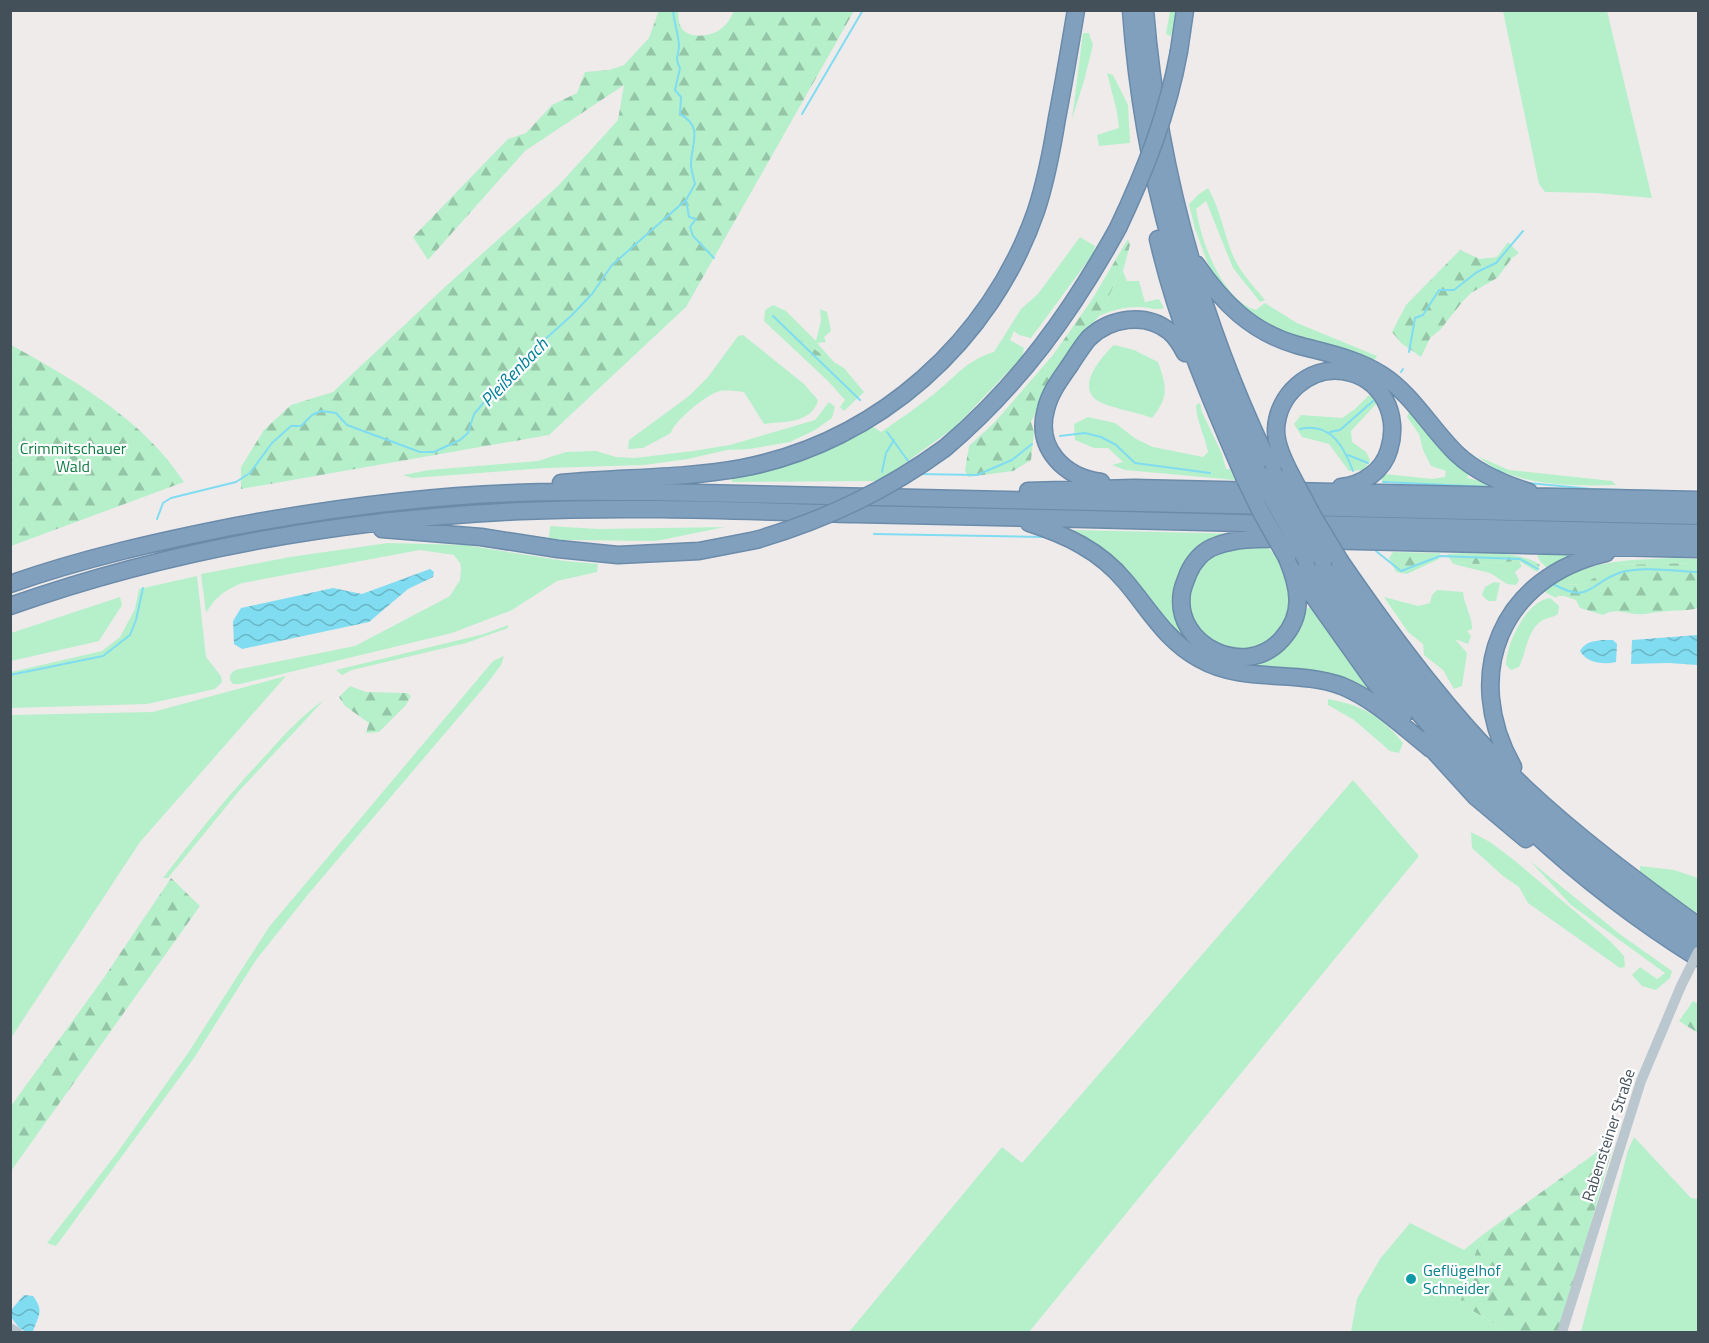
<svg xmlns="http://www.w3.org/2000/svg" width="1709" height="1343" font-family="'Titillium Web',sans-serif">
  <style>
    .grass { fill: #b5f0ca }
    .forest { fill: url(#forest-firs) }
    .water { fill: url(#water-waves) }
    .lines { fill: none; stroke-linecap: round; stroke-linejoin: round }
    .stream { stroke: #80dcf0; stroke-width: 2 }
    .highway-casing { stroke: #6b8baa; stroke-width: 19 }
    .minor { stroke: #bbc7cf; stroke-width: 10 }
    .highway { stroke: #80a0be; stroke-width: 16 }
    .highway-bridge-casing { stroke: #6b8baa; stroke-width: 19; stroke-linecap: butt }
    .minor-bridge { stroke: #bbc7cf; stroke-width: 10 }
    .highway-bridge { stroke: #80a0be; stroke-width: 16 }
    .culture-dot { fill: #0f9aa8; stroke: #fff; stroke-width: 2 }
    .labels { text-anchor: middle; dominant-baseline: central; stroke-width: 4.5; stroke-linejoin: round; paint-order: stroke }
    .park-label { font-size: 16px; fill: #117e44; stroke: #fff }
    .street-label { font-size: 16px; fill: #43505a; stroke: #fff }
    .culture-label { font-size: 16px; fill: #0d838f; stroke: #fff; text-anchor: start }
    .water-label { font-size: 18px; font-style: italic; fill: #05819c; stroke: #fff }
  </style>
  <defs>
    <pattern id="forest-firs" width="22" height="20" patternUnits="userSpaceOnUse" patternTransform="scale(1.5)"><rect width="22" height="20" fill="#b5f0ca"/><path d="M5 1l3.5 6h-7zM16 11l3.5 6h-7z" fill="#95c5a7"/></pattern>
    <pattern id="water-waves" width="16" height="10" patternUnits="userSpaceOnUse" patternTransform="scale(1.5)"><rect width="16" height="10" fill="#80dcf0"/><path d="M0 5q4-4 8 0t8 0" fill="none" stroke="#6ab5c5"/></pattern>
  </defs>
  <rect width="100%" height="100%" fill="#efebeb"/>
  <path class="grass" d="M1170,11H1177L1171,36L1166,34Z
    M1503,11H1607L1652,198L1596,193L1545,192L1539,184Z
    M1083,33H1089L1093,45L1084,81L1072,119Z
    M1107,73L1113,75L1128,105L1130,143L1099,146L1097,135L1119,128L1117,112Z
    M1208,188C1221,210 1224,236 1234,258C1242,274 1254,287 1265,300L1260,302L1233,268L1206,201L1196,209C1201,241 1222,300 1256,310L1265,303L1297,323L1377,356L1374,361L1319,343L1292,337L1255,320L1227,296L1208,264L1195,229L1189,204L1199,194Z
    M1080,237L1095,246L1093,254L1031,338L1019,335L1014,331L1010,340L1024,348L1022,357L955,427L880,481L732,482V477L803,461L872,426L881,432C899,420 917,407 934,394C956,376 967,360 994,352L1021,309L1038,294Z
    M1123,271L1127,281H1139L1145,302L1159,299L1164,308C1155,311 1148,307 1139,307C1124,307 1112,310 1099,316L1117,279Z
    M773,305L786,311L816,341L821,321L820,309L827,312L831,331L824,337L826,342L817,343L834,362L844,368L864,392L844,411L840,407L845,400L829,382L764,321L765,310Z
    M743,335L804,384L818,400C812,424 784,421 764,424L744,392C736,391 727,390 720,391C708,393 673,422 671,433L643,448L628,449L629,440L689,396L708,377L738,336Z
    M1114,345L1134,350L1158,362C1167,387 1169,397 1152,418C1137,412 1110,408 1098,401C1075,387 1102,356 1114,345Z
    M1369,395L1375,399L1377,403L1351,431L1352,442L1366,452L1370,460L1364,470L1349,471L1329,444L1302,437L1294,424L1301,415L1342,418L1355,409Z
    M829,402L835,407L832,418L815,430L790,442L749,449L727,450L688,459L644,465L546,468L412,478L403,475L429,470L538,461L566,452L596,451L616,457L635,458L693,451L730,445L815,420Z
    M1200,403L1202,412L1222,454L1226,469H1230L1235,480L1125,470L1112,465L1123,462L1108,448H1094L1075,440L1074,424L1088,417L1115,423L1136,439L1153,447L1203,457L1208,452C1205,436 1196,420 1196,405Z
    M1410,410L1469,473L1467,478L1485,482L1488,487L1444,488L1431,484L1387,483L1381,480L1385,474L1432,479L1445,477L1446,471L1431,466L1423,450L1419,434L1407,417Z
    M1477,456L1509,470L1612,481L1616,485C1580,486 1540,486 1505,473C1495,470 1486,462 1477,456Z
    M550,526L598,529L725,527L656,541L563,540L549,538Z
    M1072,530L1247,534L1197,550L1183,627L1243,662L1302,612L1311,606L1378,696L1240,667L1189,644L1073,533Z
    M388,543L465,545L565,561L598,564L597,572L557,581L512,610L452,633L240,684H233L230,680V675L235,670L355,646L450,596L460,580L461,569L460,563L454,555L420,550L242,583C225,590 215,597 206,613L201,574L290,557Z
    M1249,544L1268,547L1287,570L1292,609L1285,627L1270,644L1251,652L1217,649L1189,615L1190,579L1209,555Z
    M1543,551L1575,552L1547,568L1540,561L1536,553Z
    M1674,558L1698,559V563L1616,565L1584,584L1562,585L1554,592L1558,596L1556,598L1543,591C1584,560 1624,560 1674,558Z
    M1519,561L1522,566L1515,572L1519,580L1516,585L1507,584L1490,573L1453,564L1460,562L1475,564Z
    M197,576L206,657L221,676L222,682L215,689L147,704L11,708V672L102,651L120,637L135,609L139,589Z
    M1494,582L1500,583L1496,601H1488L1482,595L1485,587Z
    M1437,590L1463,592C1464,605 1473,618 1472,629L1467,631L1471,636L1468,644L1455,639L1467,653L1462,686L1454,689L1443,670L1424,655L1423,644L1408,632L1384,597L1418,606L1430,603L1432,595Z
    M120,597L122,605L99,641L11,661V633Z
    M1550,598L1559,606L1558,614C1552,618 1544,618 1540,622C1527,632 1526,653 1519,667L1511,670L1506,665C1506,644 1526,601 1550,598Z
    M508,625V628L466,643L352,670L342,675L336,670L484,634Z
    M504,656L501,665L486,685L310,892L256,960L194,1058L56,1246L47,1243L117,1153L188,1053L269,927L493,661Z
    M286,676L140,842L11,1038V715L153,712Z
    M1328,699C1362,705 1381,716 1403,743L1399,753L1390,751L1354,720L1328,705Z
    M324,700L239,791L168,878H163C196,835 230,793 267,754C285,734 302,715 324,700Z
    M1353,780L1419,856L1029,1332H849L1002,1147L1022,1163Z
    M1471,832L1490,842L1514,860L1610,941L1624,956L1625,967L1620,968L1528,903L1519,887L1503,876L1472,848Z
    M1530,861L1621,935L1672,971L1670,978L1656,990L1642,986L1632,975L1640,967L1657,979L1665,973L1571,905Z
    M1640,866L1674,870L1698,878V917L1640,874Z
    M1634,1137L1691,1198L1698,1199V1332H1581L1628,1150Z
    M1410,1223L1464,1250L1481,1236L1460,1303L1498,1326L1499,1332H1351L1357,1299L1380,1259Z"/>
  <path class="forest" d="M659,10L678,11C679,15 678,21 680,25C686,41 714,37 723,27C728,23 731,17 734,11H854L686,307L549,435L241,489V467L264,430L291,405L333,392L446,286L558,186L618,120L624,85L525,151L428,260L413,237L508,139L526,133L552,105L577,93L585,72L609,70L624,65L649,38Z
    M1128,239L1130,245L1123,271L1117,279L1099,316L1080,340L1040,403L1031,422L1034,432L1031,460L1013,471L968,477L965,470L969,446L995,422L1053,355L1091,301Z
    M1508,242L1519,253L1512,258L1497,278L1471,293L1463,301L1440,330L1430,338L1421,357L1401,343L1392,332L1406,305L1460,250L1480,259L1497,257Z
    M802,340L821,354L826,362L821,365C812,358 804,353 796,344Z
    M11,345C74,380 143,419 184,482L11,546Z
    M1393,552L1440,553L1439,559L1407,574L1396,572L1389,558Z
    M1463,553C1489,554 1517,550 1540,565L1537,572L1519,561L1475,564L1460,562L1453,564L1447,554Z
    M1698,563V608C1688,611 1680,610 1669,611C1658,611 1647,615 1636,614C1622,613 1616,608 1603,615L1580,608L1576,600L1564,596H1558L1554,592L1562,585L1584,584L1616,565Z
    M350,686L366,692L407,693L411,696L406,705L379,732L366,733L369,723L345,706L339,697Z
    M171,878L200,906L11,1171V1106L103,979Z
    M1693,1001L1698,1004V1033L1679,1021Z
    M1615,1139L1560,1332H1499L1498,1326L1460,1303L1481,1236Z"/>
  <path class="water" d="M430,569L434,572L433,577L408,589L369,622L242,649L234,644L233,621L241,608L333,588L362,594Z
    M1698,635V665L1669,663L1631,664L1632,640Z
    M1603,640H1613L1617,644L1616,662C1603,665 1587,663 1580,651C1585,642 1593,641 1603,640Z
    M24,1295L33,1296C44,1310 39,1315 33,1331C22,1334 17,1325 11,1317V1310Z"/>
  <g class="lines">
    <path class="stream" d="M802,114L863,10
      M686,200L689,217L696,219L690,227L693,236L714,258
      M773,316L860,400
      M1409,352L1415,318L1423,315L1439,290H1454L1477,272L1496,263L1523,231
      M1401,372L1403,369
      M1300,429C1331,422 1344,447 1353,471
      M887,432L911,465
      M1330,432L1340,430L1373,401
      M1060,436L1085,433L1101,437L1116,445L1135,463L1210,473
      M1348,455L1368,463
      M1498,470L1506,475
      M882,472L886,453L894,440
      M918,474L977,475L1012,460L1032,444
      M1383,482L1489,487
      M1528,483L1592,489L1663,491
      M157,519L163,503L171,498L236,482L250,473L272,443L291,426H301L312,415L321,411L336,413L347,425L420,452H434L460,440L468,433L474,414L514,367L571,316L592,294L612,265L686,200L695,184C694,178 691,171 691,165C691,144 704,127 680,114L681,97L675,90L680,68C674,57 679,56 679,45C678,33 674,22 673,10
      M874,534L1044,537
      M1376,551L1401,571L1440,556L1520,559L1538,569
      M1555,585C1590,604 1590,583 1619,573C1640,566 1675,571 1698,572
      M10,675L103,656L130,635L136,620L143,588"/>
    <defs>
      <path id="highway" d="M1131,10C1143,176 1186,321 1257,470
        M1145,10C1158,172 1202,326 1273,472
        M1179,51L1185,10
        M1158,239C1177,323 1211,400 1245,479
        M1196,264C1222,302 1251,332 1297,345C1326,353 1356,358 1382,375C1413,395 1431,429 1457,454C1477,473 1504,484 1529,492
        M945,448C1020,384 1071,313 1118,228
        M1290,473C1284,461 1276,445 1276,430C1277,395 1309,366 1343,371C1382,377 1400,415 1389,450C1383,471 1362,485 1341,487
        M1101,482C1064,477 1035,448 1046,409C1050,392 1061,378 1070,365C1076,356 1082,346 1089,338C1110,318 1145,312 1169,331C1176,337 1181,345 1185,353
        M561,483C621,477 682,479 742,468C878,442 991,341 1036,211C1046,181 1052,149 1057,118C1064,82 1070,46 1076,10
        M1028,491L1134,488L1263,491
        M1289,491L1698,500
        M1298,507L1698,516
        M1029,523C1066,535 1099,550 1125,581C1149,609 1166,641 1200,659C1244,684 1296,669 1342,686C1376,700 1403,727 1431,749
        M1306,524L1698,533
        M382,529L481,537L558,549L618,555L699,551L756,540
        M1315,540L1698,549
        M1287,558C1299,587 1305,614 1282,639C1246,680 1173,646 1182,592C1183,586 1186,580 1188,574C1193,562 1203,550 1216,546C1239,537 1265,539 1289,539
        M1306,560C1409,718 1537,858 1698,958
        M1323,561C1363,620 1404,679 1452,732C1524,812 1608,884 1698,941
        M1340,561C1395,641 1454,720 1524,787C1578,838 1638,882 1698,926
        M1297,573L1373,680L1403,716
        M10,584C84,558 160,541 236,526C328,509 422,496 516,493C562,491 608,492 653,492L1272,506
        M10,606C174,548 349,519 521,511C633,506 745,511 856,514C998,517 1139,520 1281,524
        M1424,740L1476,797L1526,839
        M1513,767C1461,674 1501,577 1606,553"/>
    </defs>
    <use href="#highway" class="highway-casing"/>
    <path class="minor" d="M10,1328L17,1332
      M1562,1332L1641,1081L1681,986"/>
    <use href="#highway" class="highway"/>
    <defs>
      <path id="highway-bridge" d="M1118,228C1145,171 1168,113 1179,51
        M1257,470L1306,560
        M1273,472L1323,561
        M1290,473L1314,518L1340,561
        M1245,479L1261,512L1287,558
        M756,540C827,519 886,491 945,448"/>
    </defs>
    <use href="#highway-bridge" class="highway-bridge-casing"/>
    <path class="minor-bridge" d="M1681,986L1698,952"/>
    <use href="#highway-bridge" class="highway-bridge"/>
  </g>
  <circle class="culture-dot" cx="1411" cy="1279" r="6"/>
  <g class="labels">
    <g class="park-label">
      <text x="73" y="448">Crimmitschauer<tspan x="73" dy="18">Wald</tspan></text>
    </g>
    <g class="street-label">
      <text transform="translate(1608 1135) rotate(-72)">Rabensteiner Straße</text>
    </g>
    <g class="culture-label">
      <text x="1423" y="1270">Geflügelhof<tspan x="1423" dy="18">Schneider</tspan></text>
    </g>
    <g class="water-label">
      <text transform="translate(514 372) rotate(-46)">Pleißenbach</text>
    </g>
  </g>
  <rect width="1709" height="1343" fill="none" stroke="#43505a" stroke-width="24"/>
</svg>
